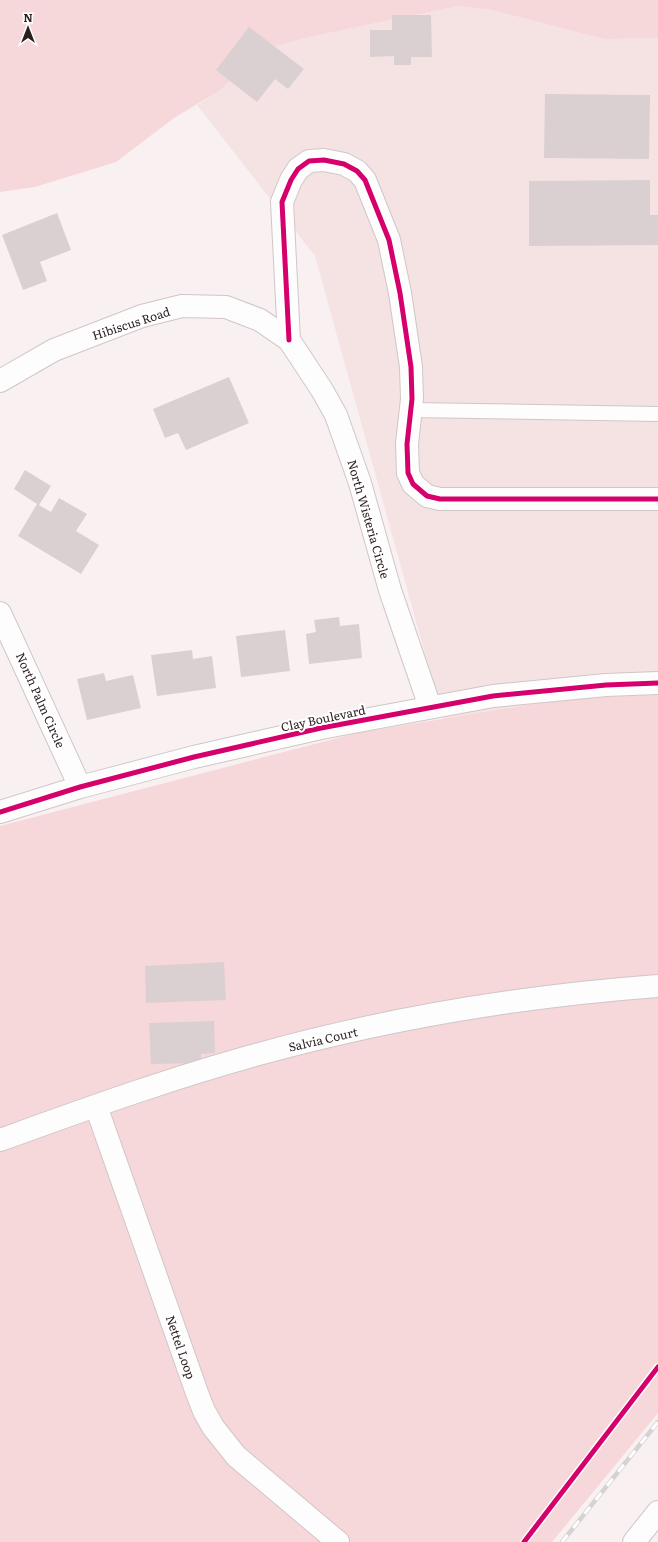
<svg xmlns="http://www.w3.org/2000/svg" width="658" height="1542" font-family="Literata,serif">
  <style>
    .built { fill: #f5e3e4 }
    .green { fill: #f6d7da }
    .building { fill: #dad0d1 }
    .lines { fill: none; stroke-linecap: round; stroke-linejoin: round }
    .service-casing { stroke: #d0c6c7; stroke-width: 16 }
    .minor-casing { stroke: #d0c6c7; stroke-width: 24 }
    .tertiary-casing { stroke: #d0c6c7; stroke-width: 24 }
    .service { stroke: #fefdfd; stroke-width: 14 }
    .minor { stroke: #fefdfd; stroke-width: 22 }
    .tertiary { stroke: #fefdfd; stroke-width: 22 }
    .rail-casing { stroke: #d5d2d2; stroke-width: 4.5 }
    .rail { stroke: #fff; stroke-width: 3; stroke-dasharray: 9; stroke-linecap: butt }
    .cycleway-casing { stroke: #fff; stroke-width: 8 }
    .cycleway { stroke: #d6006c; stroke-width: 5 }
    .labels { text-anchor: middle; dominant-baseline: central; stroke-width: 4; stroke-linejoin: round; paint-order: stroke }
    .street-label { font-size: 12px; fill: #2b1e1f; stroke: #fff }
  </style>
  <rect width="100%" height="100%" fill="#f8f0f1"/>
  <path class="built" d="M458,6L492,10L604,39L658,38V695L570,698L443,719L315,256L197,105L222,89L261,50L314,36Z"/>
  <path class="green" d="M0,0H658V38L604,39L492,10L458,6L314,36L261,50L222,89L174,118L116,162L35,187L0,192Z
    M658,695V1413L552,1542H0V826L357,733L570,698Z"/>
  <path class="building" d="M392,15H431L432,57H411V65H394V56L370,57V30H392Z
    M249,27L304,69L288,89L275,79L257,102L216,70Z
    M545,94L650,95L649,159L544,158Z
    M650,180V215H658V245L529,246V181Z
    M57,213L71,250L40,262L47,281L23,290L2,235Z
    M229,377L249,423L186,450L178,433L165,438L153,409Z
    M25,470L51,486L39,505L51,512L59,498L87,514L76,531L99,545L81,574L18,536L37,504L14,489Z
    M339,617L340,626L359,624L362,658L309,664L306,634L316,632L314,620Z
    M285,630L290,671L241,677L236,636Z
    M192,650L193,659L212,656L216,688L157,696L151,655Z
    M104,673L106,681L133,675L141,708L87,720L77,679Z
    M224,962L226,1000L146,1003L145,966Z
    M214,1021L215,1053L201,1054V1063L151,1064L149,1023Z"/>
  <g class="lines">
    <defs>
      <path id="service" d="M411,410L658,414"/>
      <path id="minor" d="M289,340L282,202L291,180L298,169L309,161L324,160L344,164L357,171L365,180L389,240L400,293L411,367L412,399L407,444L408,473L413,484L427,496L440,499H658
        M0,381L54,350L142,316L182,306L226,307L260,320L289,340L322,390L336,415L360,483L390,590L430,707
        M0,613L80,787
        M0,812L80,787L194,757L321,728L493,696L606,685L658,683
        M96,1106L197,1393L204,1411L213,1427L236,1456L338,1542
        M0,1140C86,1109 171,1078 259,1054C389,1018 523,996 658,986"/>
      <path id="tertiary" d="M634,1542L658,1512"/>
    </defs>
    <use href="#service" class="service-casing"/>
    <use href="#minor" class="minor-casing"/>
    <use href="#tertiary" class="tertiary-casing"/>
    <use href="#service" class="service"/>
    <use href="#minor" class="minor"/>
    <use href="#tertiary" class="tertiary"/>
    <defs>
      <path id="rail" d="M562,1542L658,1422"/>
    </defs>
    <use href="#rail" class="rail-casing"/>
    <use href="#rail" class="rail"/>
    <defs>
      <path id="cycleway" d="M289,340L282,202L291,180L298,169L309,161L324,160L344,164L357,171L365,180L389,240L400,293L411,367L412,399L407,444L408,473L413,484L427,496L440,499H658
        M0,812L80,787L194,757L321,728L493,696L606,685L658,683
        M524,1542L658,1367"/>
    </defs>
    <use href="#cycleway" class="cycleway-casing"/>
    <use href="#cycleway" class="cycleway"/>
  </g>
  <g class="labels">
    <g class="street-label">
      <text transform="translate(131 323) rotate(-18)">Hibiscus Road</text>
      <text transform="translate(369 519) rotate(74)">North Wisteria Circle</text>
      <text transform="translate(41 700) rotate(66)">North Palm Circle</text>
      <text transform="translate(323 718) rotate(-12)">Clay Boulevard</text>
      <text transform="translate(323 1039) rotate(-13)">Salvia Court</text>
      <text transform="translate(181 1347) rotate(71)">Nettel Loop</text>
    </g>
  </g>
  <g transform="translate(28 28)" stroke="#ffffff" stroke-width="3" paint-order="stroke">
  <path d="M0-3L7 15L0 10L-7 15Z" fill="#2b1e1f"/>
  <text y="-6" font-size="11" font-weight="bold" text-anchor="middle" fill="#2b1e1f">N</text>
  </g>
</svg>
